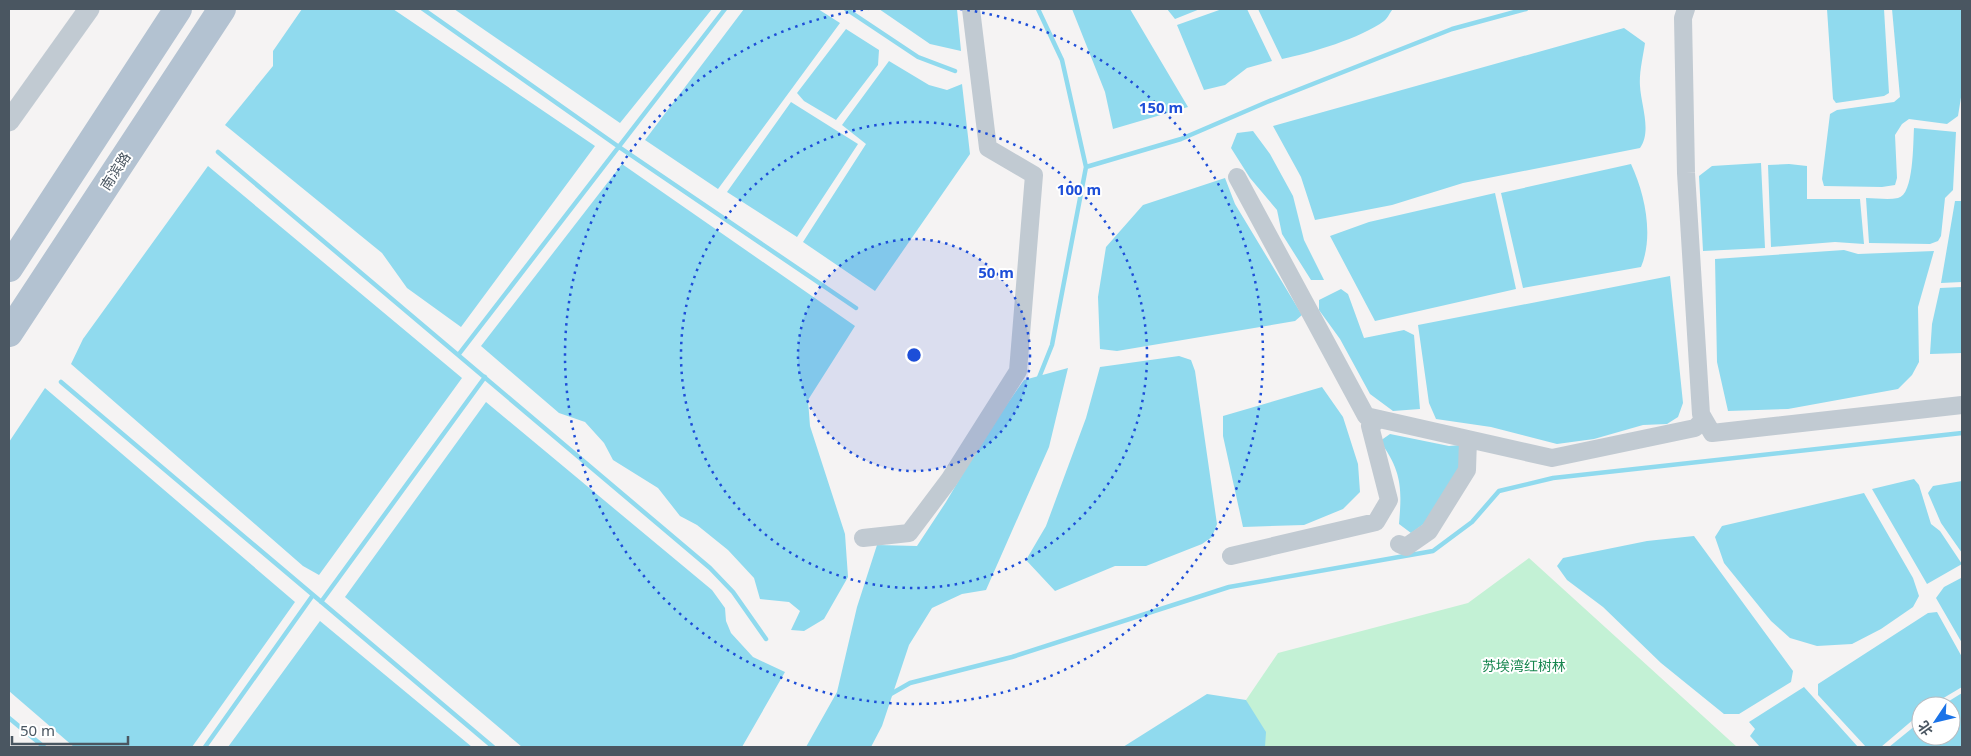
<svg xmlns="http://www.w3.org/2000/svg" width="1971" height="756" font-family="'Noto Sans','Noto Sans SC',sans-serif">
  <style>
    .green { fill: #c3f1d5 }
    .water { fill: #90daee }
    .lines { fill: none; stroke-linecap: round; stroke-linejoin: round }
    .stream { stroke: #90daee; stroke-width: 4.5 }
    .minor { stroke: #c1cad2; stroke-width: 18 }
    .tertiary { stroke: #c1cad2; stroke-width: 21 }
    .primary { stroke: #b3c2d1; stroke-width: 28 }
    .ring { fill: none; stroke: #1d4ed8; stroke-width: 2.5; stroke-dasharray: 2.5 5 }
    .labels { text-anchor: middle; dominant-baseline: central; stroke-width: 4; stroke-linejoin: round; paint-order: stroke }
    .street-label { font-size: 14px; fill: #4a5661; stroke: #fff }
    .park-label { font-size: 14px; fill: #17864f; stroke: #fff }
    .centre { fill: #1d4ed8; stroke: #fff; stroke-width: 2.5 }
    .ring-label { font-size: 15px; text-anchor: middle; font-weight: bold; fill: #1d4ed8; stroke: #fff; stroke-width: 4; stroke-linejoin: round; paint-order: stroke }
  </style>
  <rect width="100%" height="100%" fill="#f5f3f3"/>
  <path class="green" d="M1529,558L1737,747H1257L1246,700L1278,653L1468,603Z"/>
  <path class="water" d="M302,9H393L595,146L461,327L407,288L382,253L225,125L273,66V51Z
    M454,9H712L620,123Z
    M744,9H818L840,23L718,189L645,140Z
    M879,9H957L961,51L930,44Z
    M1072,9H1130L1188,107L1113,129L1105,92Z
    M1167,9H1200L1175,19Z
    M1222,9H1247L1272,61L1247,68L1225,85L1204,90L1177,25Z
    M1258,9H1393C1390,12 1388,18 1384,21C1361,38 1311,53 1282,59Z
    M1827,9H1884L1889,93L1884,96L1836,103L1833,99Z
    M1892,9H1962V91L1958,116L1947,124L1909,119L1902,124L1895,135L1897,178L1895,185L1882,187L1824,186L1822,179L1830,114L1837,110L1894,102L1900,97Z
    M1624,28L1645,43C1643,57 1639,72 1640,86C1641,105 1652,131 1640,148L1463,183L1392,205L1315,220L1301,177L1273,126Z
    M846,29L879,50L878,65L836,120L804,101L797,93Z
    M889,61L929,85L947,90L962,84L970,154L875,291L803,242L866,144L842,125Z
    M791,102L858,144L797,237L727,192Z
    M1914,128L1956,132L1953,190L1945,198L1941,236L1938,241L1930,244L1869,243L1866,198C1876,198 1888,200 1898,198C1914,195 1913,142 1914,128Z
    M1253,131L1270,154L1293,196L1304,240L1324,280H1311L1282,234L1277,210L1250,178L1231,148L1237,133Z
    M1761,163L1765,248L1703,251L1699,176L1712,166Z
    M622,164L855,326L808,400L810,426L845,534L848,577L824,619L804,631L791,630L800,611L789,602L760,599L754,578L728,550L697,525L680,516L658,488L613,460L604,443L585,422L559,413L481,346Z
    M1631,164C1645,194 1654,236 1641,267L1523,288L1501,193Z
    M1789,164L1807,166V199H1860L1864,244L1835,242L1771,247L1768,165Z
    M208,166L462,378L319,575L303,566L71,364L83,339Z
    M1225,178L1235,204L1302,315L1295,321L1117,351L1100,349L1098,297L1106,247L1143,205Z
    M1495,193L1516,289L1375,321L1330,236L1369,222Z
    M1955,201H1962V282L1941,283Z
    M1844,250L1858,254L1934,251L1918,307L1919,362L1912,375L1898,389L1788,409L1728,411L1717,362L1715,259Z
    M1670,276L1683,403L1678,417L1667,424L1643,425L1594,439L1557,444L1491,427L1436,419L1429,403L1418,325Z
    M1962,287V353L1930,354L1932,324L1940,288Z
    M1341,289L1348,294L1364,338L1404,330L1414,335L1420,409L1393,411L1370,394L1340,339L1319,310V300Z
    M1179,356L1191,360L1195,371L1217,524L1212,537L1202,544L1146,566H1115L1055,591L1026,560L1046,526L1086,418L1100,367Z
    M1068,368L1049,447L986,590L962,594L932,608L909,645L882,726L871,747H806L837,692L857,607L877,545L917,546L946,502L988,431L1024,380Z
    M1322,387L1343,417L1358,464L1360,492L1343,509L1304,525L1243,527L1223,436V416Z
    M45,388L295,602L192,747H74L9,691V442Z
    M486,402L712,590L725,608L726,621L731,633L753,657L785,672L742,747H522L345,597Z
    M1390,434L1449,446L1460,445L1465,468L1435,516L1411,533L1399,524C1402,488 1402,472 1380,441Z
    M1914,479L1919,485L1931,524L1940,531L1962,564L1927,584L1872,489Z
    M1962,481V553L1941,523L1928,493L1933,486Z
    M1864,493L1913,578L1919,596L1913,607L1881,629L1852,644L1817,646L1790,638L1771,621L1724,563L1715,537L1722,526Z
    M1694,536L1793,671L1791,682L1739,714H1724L1661,663L1603,607L1567,580L1557,566L1563,558L1647,541Z
    M1961,578L1962,579V643L1936,598L1944,587Z
    M1937,612L1962,657V687L1930,706H1921V713L1881,747H1866L1818,695V684L1928,613Z
    M320,621L472,747H228Z
    M1804,687L1858,747H1760L1750,736L1755,729L1749,722Z
    M1962,693V747H1889L1921,721V736H1951V706H1941Z
    M1207,694L1246,700L1266,732L1265,747H1123Z"/>
  <g class="lines">
    <path class="stream" d="M423,9L619,147L856,308
      M846,9L918,57L955,71
      M1038,9L1062,60L1086,167
      M218,152L710,568L733,592L766,639
      M459,354L725,9
      M1038,380L1052,345L1086,167L1181,139L1267,102L1452,29L1526,9
      M61,382L493,747
      M321,602L485,377
      M889,695L910,683L1012,657L1229,587L1433,551L1472,522L1499,491L1553,478L1962,433
      M9,718L44,747
      M205,747L313,595"/>
    <path class="minor" d="M1686,9L1683,18L1686,173L1701,414L1712,433L1962,405
      M1237,177L1366,416L1552,458L1695,428L1704,419
      M863,538L909,533L949,480L1018,371L1034,175L988,148L971,9
      M1399,544L1406,547L1429,531L1467,470L1468,439
      M1231,556L1376,522L1389,500L1370,426L1380,419"/>
    <path class="tertiary" d="M9,121L89,9"/>
    <path class="primary" d="M9,268L178,9
      M9,333L222,9"/>
  </g>
  <circle cx="914" cy="355" r="116" fill="#1d4ed8" fill-opacity=".12"/>
  <g class="ring">
    <circle cx="914" cy="355" r="116"/>
    <circle cx="914" cy="355" r="233"/>
    <path d="M960 9A349 349 0 1 1 868 9"/>
  </g>
  <g class="labels">
    <g class="street-label">
      <text transform="translate(115 171) rotate(-57)">南滨路</text>
    </g>
    <g class="park-label">
      <text x="1524" y="665">苏埃湾红树林</text>
    </g>
  </g>
  <circle cx="914" cy="355" r="8" class="centre"/>
  <g class="ring-label">
    <text x="1161" y="113">150 m</text>
    <text x="1079" y="195">100 m</text>
    <text x="996" y="278">50 m</text>
  </g>
  <rect width="1971" height="756" fill="none" stroke="#4a5661" stroke-width="20"/>
  <g transform="translate(1936 721) rotate(235)"><circle r="24" fill="#ffffff" stroke="#b7bbc0"/>
  <path d="M0-4L9 19L0 12L-9 19Z" fill="#1a73e8"/>
  <text y="-8" font-size="14" font-weight="bold" text-anchor="middle" fill="#4a5661">北</text>
  </g>
  <path d="M12 736v8h116v-8" fill="none" stroke="#4a5661" stroke-width="2.5"/>
  <text x="20" y="736" font-size="15" fill="#4a5661" stroke="#ffffff" stroke-width="4" paint-order="stroke">50 m</text>
</svg>
